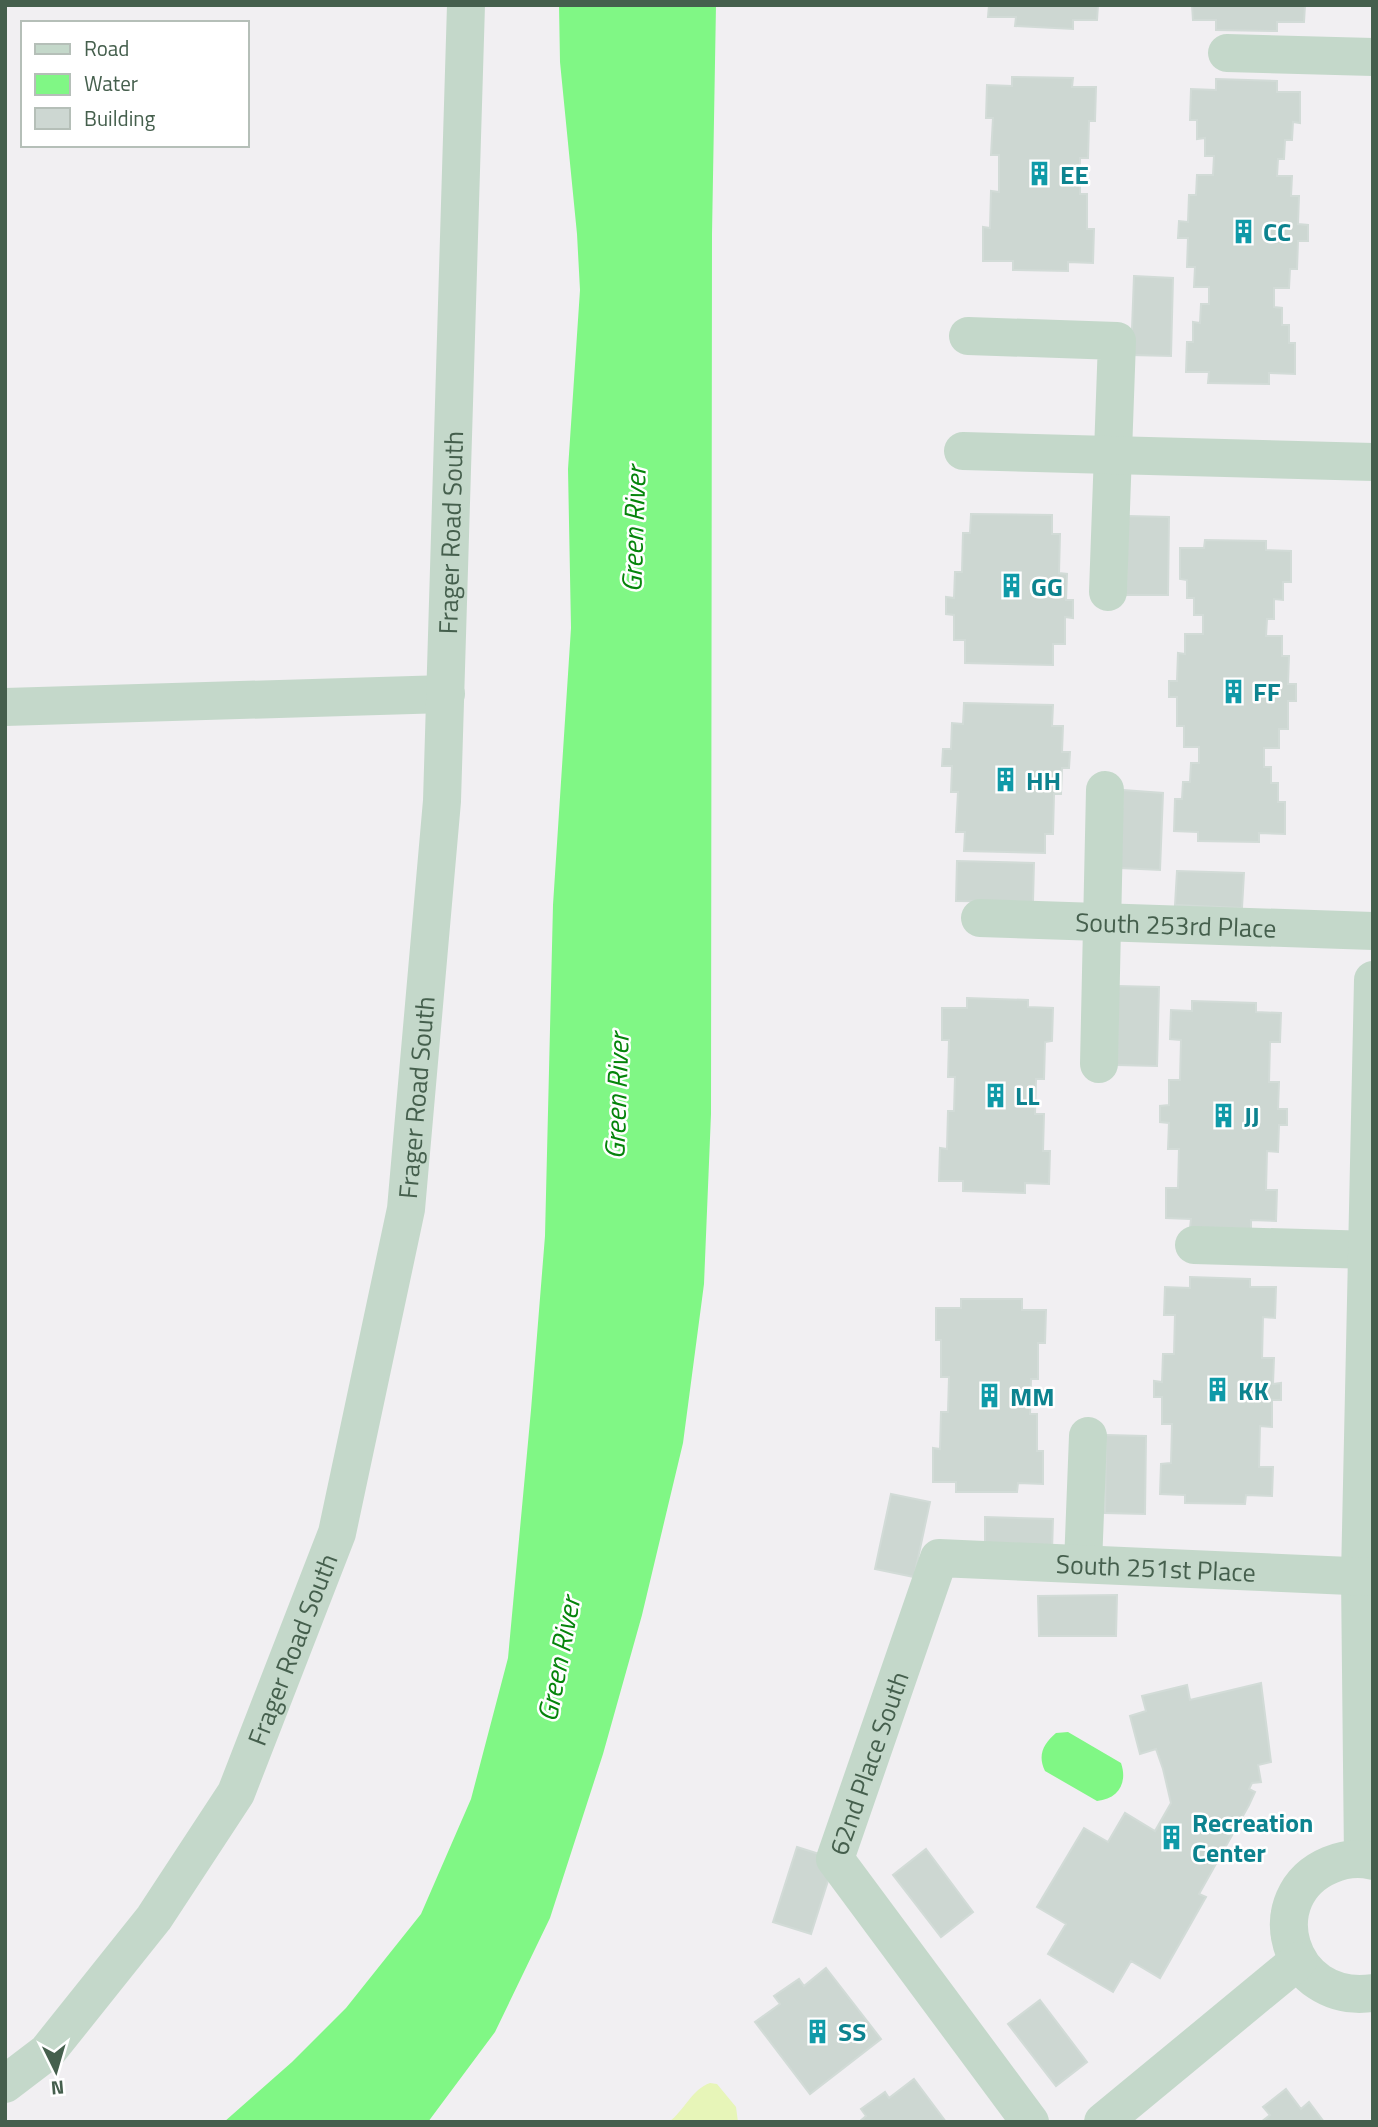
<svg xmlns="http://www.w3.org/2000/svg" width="1378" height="2127" font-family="'Titillium Web',sans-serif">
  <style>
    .green { fill: #e7f5b8 }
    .water { fill: #80f785 }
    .building { fill: #cdd7d2; stroke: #d2dbd7; stroke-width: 2 }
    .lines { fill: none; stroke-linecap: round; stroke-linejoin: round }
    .minor { stroke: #c4d8ca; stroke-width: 38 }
    .labels { text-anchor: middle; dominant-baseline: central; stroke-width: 5; stroke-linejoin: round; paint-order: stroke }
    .culture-label { font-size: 26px; font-weight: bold; fill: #0d838f; stroke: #fff; text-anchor: start }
    .street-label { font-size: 26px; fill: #455f4d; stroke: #fff }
    .water-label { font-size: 28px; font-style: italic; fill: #05840b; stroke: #fff }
  </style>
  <rect width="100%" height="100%" fill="#f1eff2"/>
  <path class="green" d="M710,2083L717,2084L736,2107L738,2122H669C684,2111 692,2089 710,2083Z"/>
  <path class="water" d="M559,5H716L712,234L711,1114L704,1284L683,1443L642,1615L603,1754L550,1918L495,2032L428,2122H224L292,2062L346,2008L421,1914L471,1799L508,1658L531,1410L545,1236L553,905L571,628L568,469L580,290L577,234L560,62Z
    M1068,1732L1121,1763C1128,1783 1118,1799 1097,1801L1045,1771C1037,1755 1044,1743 1056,1733Z"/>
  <path class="building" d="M989,5H1098L1097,20H1073V29L1015,26L1016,17H988Z
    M1192,5H1305L1304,22H1277V31L1216,30V20H1193Z
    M1012,77L1073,78L1072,87H1096L1095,121H1089L1088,158H1080V194H1087V229H1094L1093,263L1068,262V271L1013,270V261H983V227L990,228L991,191L999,192V155H991L993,118H986L987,85L1012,86Z
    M1216,79L1277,81V92H1300V123L1293,122L1292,140H1285L1284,159H1278L1277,176H1292L1291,196H1299L1298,224L1308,225V241H1298L1297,269H1290L1289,288H1274V307L1282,308V325H1289V343H1295V374L1269,373V384L1208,383L1209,372H1186L1187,342H1193V322L1200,323L1201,304H1209V287H1194L1195,267H1187L1188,238H1178L1179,221L1188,222L1189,195H1196L1197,175H1213L1214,156H1205V138L1197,139V120H1190L1191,89L1216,90Z
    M1134,276L1173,278L1171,356L1131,355Z
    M971,514L1052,515V534H1060L1059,573L1067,574L1066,600H1073V618L1065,617V644H1053V665L965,663V640H954V615L946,614V597L954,598L955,572H962L963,533H970Z
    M1128,516L1169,517L1168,595H1126Z
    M1205,540L1266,541V550L1291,551V582H1283V600L1274,599V619H1267L1266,636H1282V656H1289L1288,684H1296V701H1288V729H1279V748H1264V767H1271V783H1278V802H1285V834L1259,833V842L1198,841V832L1174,831L1175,799H1182L1183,782H1190L1191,763H1199V747H1184V726H1177V697H1169V681H1177L1178,653L1185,654V634H1203V615H1194V598H1187V580L1180,579V548H1204Z
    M964,703L1053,705L1052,726H1063L1062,752H1070L1069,768H1062L1061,794H1054L1053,834H1045V853L964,851L965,832H956L958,792H951L952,766H942L943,749H951L952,723L963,724Z
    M1123,790L1163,793L1160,870L1120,868Z
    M957,861L1034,863L1033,902L956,901Z
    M1177,871L1244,873L1242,908L1175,905Z
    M1118,986L1159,987L1157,1066L1117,1065Z
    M967,998L1028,1000V1007L1053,1008L1052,1041L1045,1042L1044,1079H1036L1035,1114H1044L1043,1151H1050L1049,1184L1025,1183V1193L963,1191V1181H939L940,1148L947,1149L948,1111H954L955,1077H948L949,1040H942V1008H967Z
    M1192,1001L1256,1003V1012L1281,1013L1280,1042H1270L1269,1082H1279L1278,1109H1287V1125H1279L1278,1152L1267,1151L1266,1190H1277L1276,1221L1251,1220V1229L1190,1228L1191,1219L1166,1218V1188H1178L1179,1149H1168L1169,1123L1160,1122V1106L1169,1105V1080H1180L1181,1040L1170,1039L1171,1010L1192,1011Z
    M1190,1277L1250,1279V1287H1276L1275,1318L1263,1317L1262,1358H1274L1273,1384L1281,1383V1400H1272V1427L1260,1426L1259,1467H1273L1272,1496L1246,1495L1245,1504L1185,1503V1495L1160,1494L1161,1464L1171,1463L1172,1424H1162V1397H1154V1381L1162,1382L1163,1354H1174L1175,1315H1164L1165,1287L1190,1288Z
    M961,1299H1022V1310H1046L1045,1343H1038V1379H1031L1030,1414H1037V1451H1043V1484L1018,1483L1017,1492H956V1482H933V1448L940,1449L941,1412H948L949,1377H941V1340H936V1308H961Z
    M1106,1435L1146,1436L1145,1514L1105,1513Z
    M891,1494L930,1502L914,1577L875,1569Z
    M985,1517L1053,1519L1052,1551H985Z
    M1117,1595L1116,1636H1039L1038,1596Z
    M1261,1683L1271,1762L1258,1765L1261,1782L1252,1783L1249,1789L1255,1792L1249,1805L1199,1894L1206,1897L1160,1978L1131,1961L1113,1992L1048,1954L1066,1924L1037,1907L1084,1828L1108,1842L1125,1813L1155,1831L1171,1803L1163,1769L1156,1749L1140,1754L1130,1716L1146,1711L1142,1696L1187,1685L1190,1700Z
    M797,1847L835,1859L811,1934L773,1922Z
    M926,1849L973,1912L941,1937L893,1875Z
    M826,1968L881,2039L810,2094L755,2022L780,2004L774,1996L799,1979L804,1986Z
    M1040,2000L1087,2062L1056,2086L1008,2024Z
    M914,2079L946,2122H859L866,2116L861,2109L885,2092L889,2098Z
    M1286,2089L1301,2109L1309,2102L1324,2122H1261L1270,2115L1263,2107Z"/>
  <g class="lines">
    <g class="minor">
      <path d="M1227,53L1373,57"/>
      <path d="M968,336L1117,341L1108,592"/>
      <path d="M963,451L1373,462"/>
      <path d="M5,707L446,694"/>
      <path id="s1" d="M980,918L1373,931"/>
      <path d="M1099,1064L1105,790"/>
      <path d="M1194,1245L1373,1250"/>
      <path d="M1083,1564L1088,1436"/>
      <path d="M1363,1859L1360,1576L1373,980"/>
      <path d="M1373,1861C1358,1857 1344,1859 1330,1865C1258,1895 1286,2005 1373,1993"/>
      <path id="s2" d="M5,2084L47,2052L154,1918L236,1793L337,1533L406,1209L442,801L466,5"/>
      <path id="s3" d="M1030,2122L835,1859L939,1558L1373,1577"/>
      <path d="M1103,2122L1298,1961"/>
    </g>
  </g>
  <defs>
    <symbol id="building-bare" viewBox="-9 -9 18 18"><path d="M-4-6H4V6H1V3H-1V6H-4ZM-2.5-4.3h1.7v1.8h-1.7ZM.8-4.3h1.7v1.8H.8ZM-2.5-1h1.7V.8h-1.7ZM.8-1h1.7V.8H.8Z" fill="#0f9aa8" stroke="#fff" stroke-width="2.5" paint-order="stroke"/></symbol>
  </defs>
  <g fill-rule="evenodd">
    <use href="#building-bare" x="1022" y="156" width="35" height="35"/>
    <use href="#building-bare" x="1226" y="214" width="35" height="35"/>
    <use href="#building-bare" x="994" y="568" width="35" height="35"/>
    <use href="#building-bare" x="1216" y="674" width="35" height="35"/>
    <use href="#building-bare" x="988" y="762" width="35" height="35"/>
    <use href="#building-bare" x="978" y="1078" width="35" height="35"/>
    <use href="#building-bare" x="1206" y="1098" width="35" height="35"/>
    <use href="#building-bare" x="1200" y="1372" width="35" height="35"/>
    <use href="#building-bare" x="972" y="1378" width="35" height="35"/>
    <use href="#building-bare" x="1154" y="1820" width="35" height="35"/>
    <use href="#building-bare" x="800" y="2014" width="35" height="35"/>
  </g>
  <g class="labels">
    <g class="culture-label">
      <text x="1060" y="174">EE</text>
      <text x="1263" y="231">CC</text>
      <text x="1031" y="586">GG</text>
      <text x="1253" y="691">FF</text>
      <text x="1026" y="780">HH</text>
      <text x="1015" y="1095">LL</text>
      <text x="1244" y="1115">JJ</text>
      <text x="1238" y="1390">KK</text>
      <text x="1010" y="1396">MM</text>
      <text x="1192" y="1822">Recreation<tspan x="1192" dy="30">Center</tspan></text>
      <text x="838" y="2031">SS</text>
    </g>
    <g class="street-label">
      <text stroke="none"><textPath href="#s2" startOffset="1662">Frager Road South</textPath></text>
      <text stroke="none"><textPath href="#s1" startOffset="196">South 253rd Place</textPath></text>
      <text stroke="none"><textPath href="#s2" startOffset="1096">Frager Road South</textPath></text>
      <text stroke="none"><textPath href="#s3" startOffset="863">South 251st Place</textPath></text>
      <text stroke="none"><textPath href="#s2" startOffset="528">Frager Road South</textPath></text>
      <text stroke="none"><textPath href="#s3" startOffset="429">62nd Place South</textPath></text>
    </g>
    <g class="water-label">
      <text transform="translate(633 529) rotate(-88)">Green River</text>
      <text transform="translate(616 1096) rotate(-88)">Green River</text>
      <text transform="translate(558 1659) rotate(-79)">Green River</text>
    </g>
  </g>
  <rect width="1378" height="2127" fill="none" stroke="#455f4d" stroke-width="14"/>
  <rect x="21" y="21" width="228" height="126" fill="#ffffff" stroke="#b5bfb8" stroke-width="2"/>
  <rect x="35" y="44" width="35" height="10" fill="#c4d8ca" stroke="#b5bfb8" stroke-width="2"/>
  <text x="84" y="56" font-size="21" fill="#455f4d">Road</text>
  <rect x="35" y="74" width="35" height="21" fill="#80f785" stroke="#b5bfb8" stroke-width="2"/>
  <text x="84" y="91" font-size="21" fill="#455f4d">Water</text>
  <rect x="35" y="108" width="35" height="21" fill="#cdd7d2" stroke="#b5bfb8" stroke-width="2"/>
  <text x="84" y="126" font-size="21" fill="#455f4d">Building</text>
  <g transform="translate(56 2071) rotate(175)" stroke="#ffffff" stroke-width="5" paint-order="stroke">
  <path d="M0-5L12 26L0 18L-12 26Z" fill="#455f4d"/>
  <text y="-10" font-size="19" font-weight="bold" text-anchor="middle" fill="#455f4d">N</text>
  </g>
</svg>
